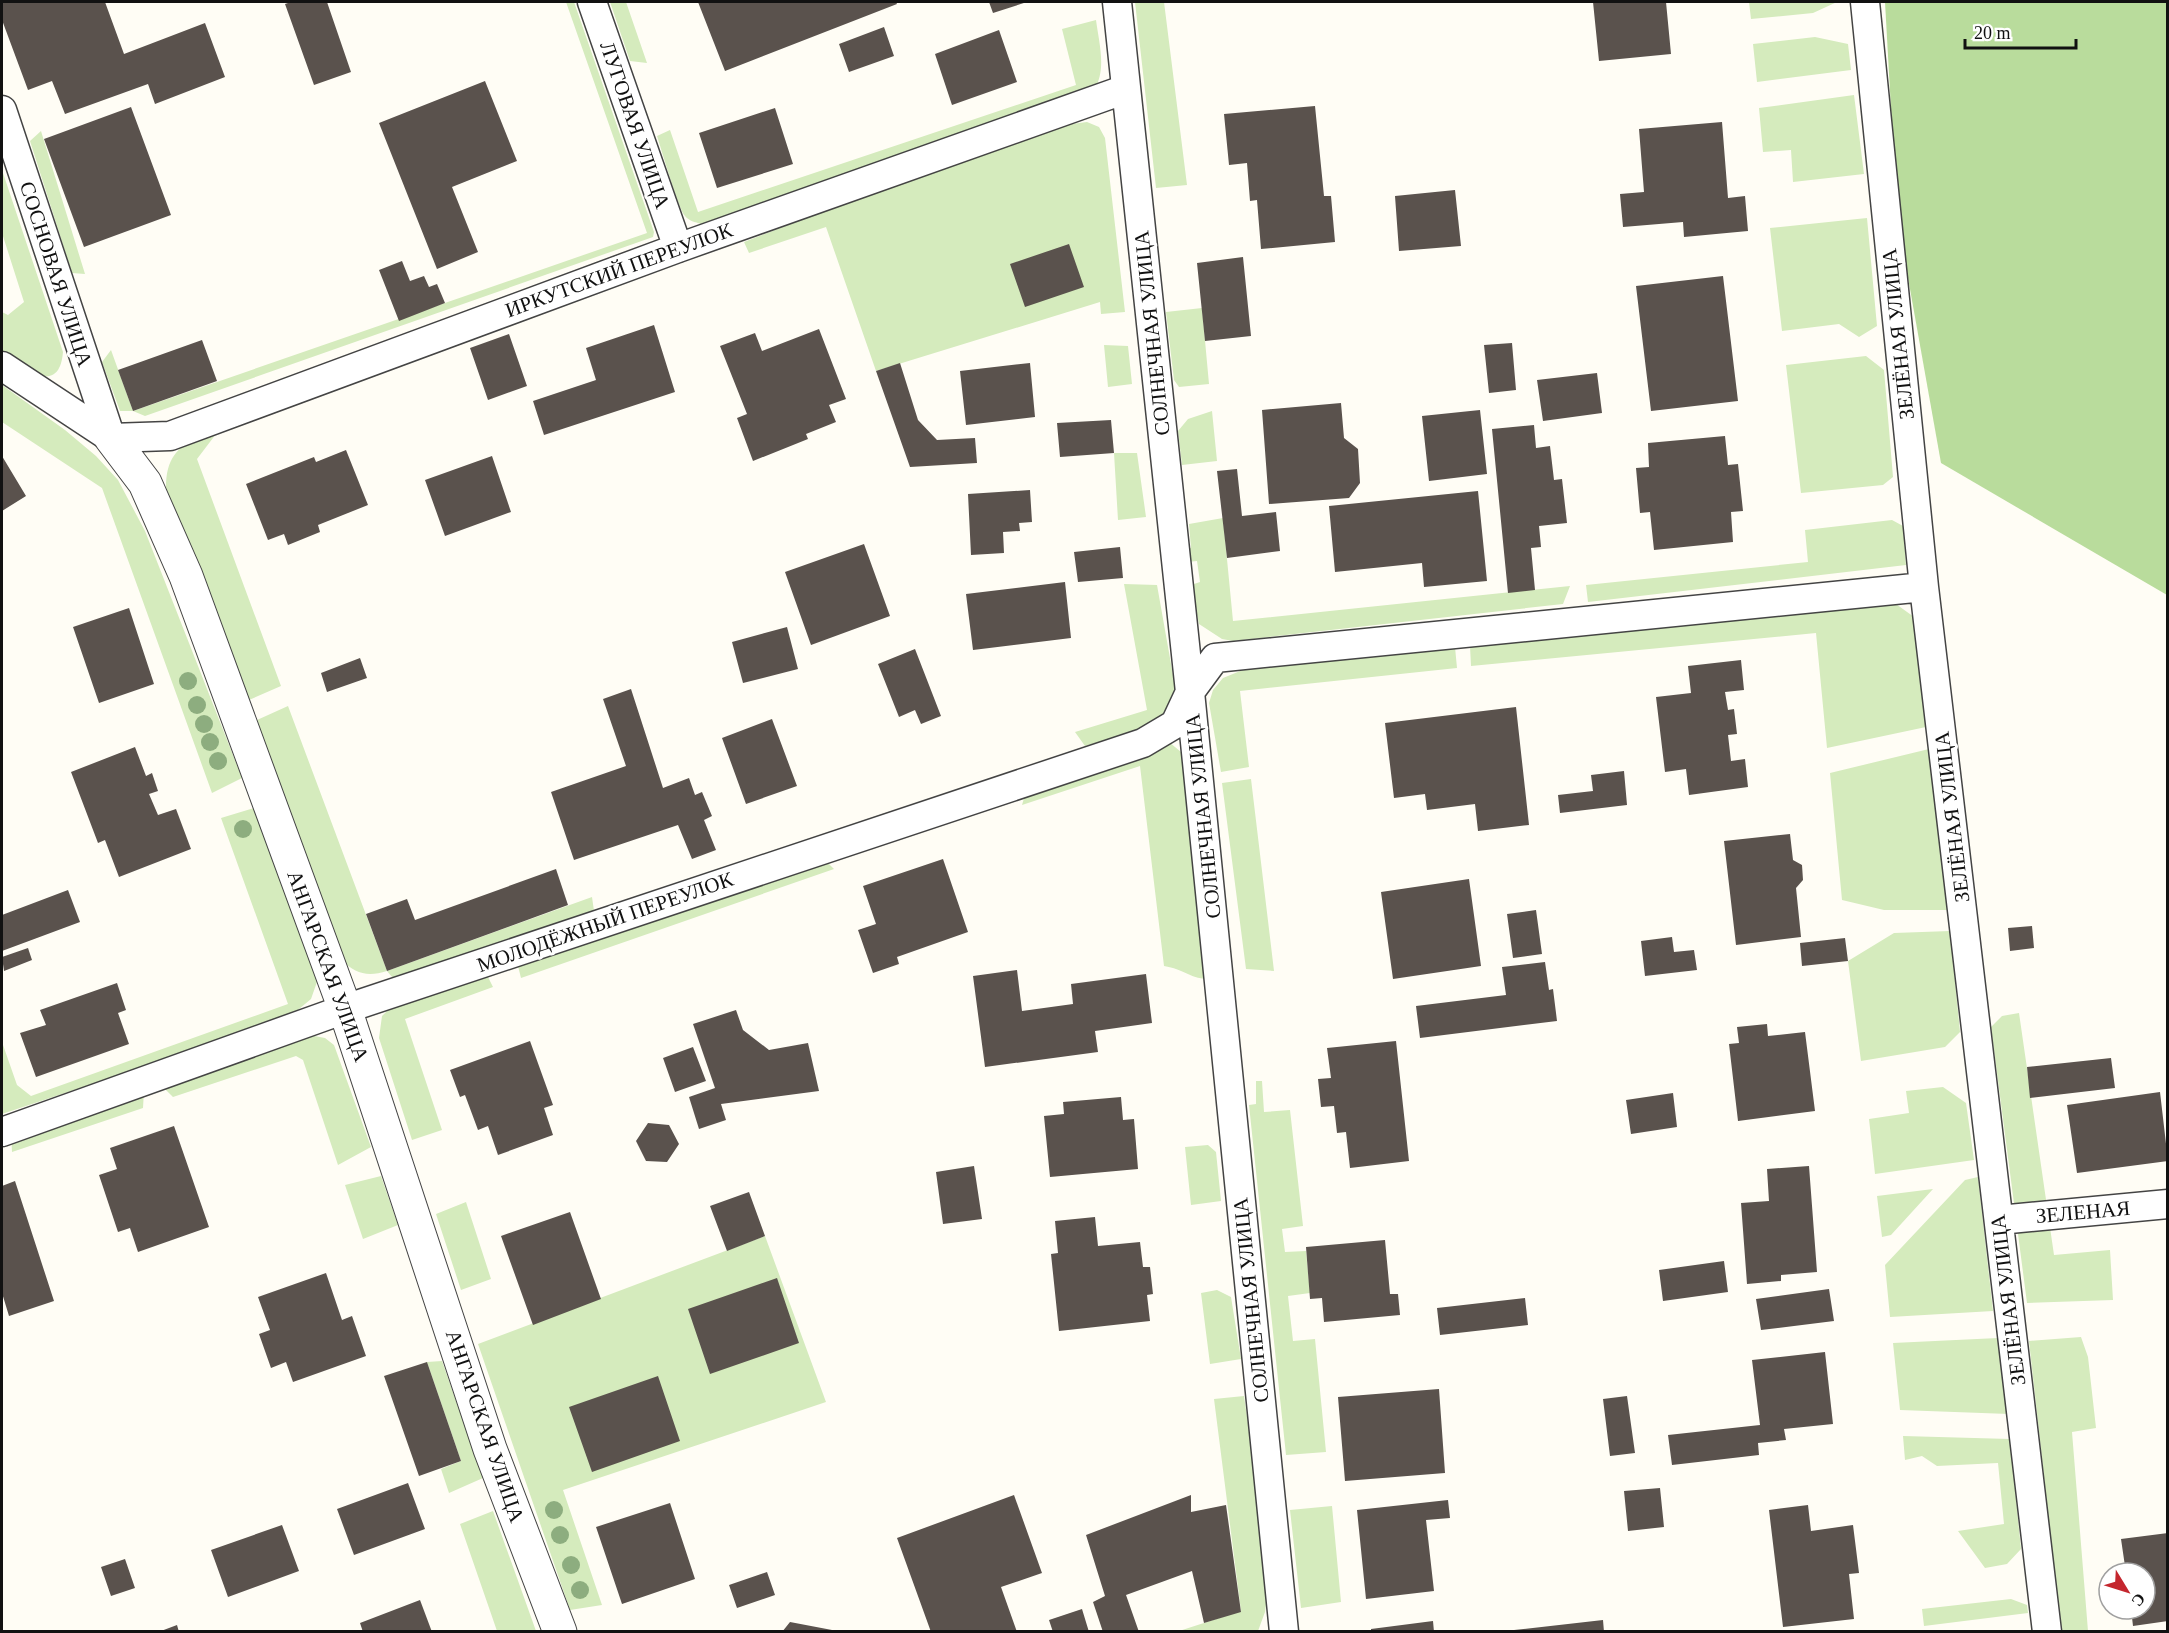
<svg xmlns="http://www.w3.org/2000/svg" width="2169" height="1633" font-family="Georgia,serif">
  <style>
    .green { fill: #d5ebbd }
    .forest { fill: #b9dc9c }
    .building { fill: #5a524d }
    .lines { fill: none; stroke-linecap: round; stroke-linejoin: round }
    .minor-casing { stroke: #444; stroke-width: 31 }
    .tertiary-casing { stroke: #444; stroke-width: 35 }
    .minor { stroke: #fff; stroke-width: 28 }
    .tertiary { stroke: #fff; stroke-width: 33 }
    .tree { fill: #8dad7f }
    .labels { text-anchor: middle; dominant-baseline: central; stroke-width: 6; stroke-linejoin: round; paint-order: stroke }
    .street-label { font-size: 21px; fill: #111; stroke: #fff }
  </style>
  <rect width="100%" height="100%" fill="#fffdf5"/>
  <path class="green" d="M566,2H574L654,232L653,237L145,416L133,411H120L102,362L111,350L133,411L647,233Z
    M610,2H626L647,63L630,61Z
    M1135,2H1164L1187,185L1156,188Z
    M1749,2H1837L1813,13L1751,19Z
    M1096,20C1099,43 1107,70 1094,90L701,224C695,222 689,221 685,216C678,208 662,151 657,136L670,130L698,212L1076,85L1062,29Z
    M1815,37L1848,44L1851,70L1757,82L1753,44Z
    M1854,95L1864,174L1793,182L1791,150L1763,152L1759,108Z
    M1087,122L1099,127L1105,138L1125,312L1101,314L1100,302L876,371L826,227L749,253L744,242L1041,128Z
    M41,131L85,274L72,273L30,141Z
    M2,170L63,352C59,399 21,366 2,351V312L8,315L24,302L2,233Z
    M1867,218L1877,326L1859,337L1839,324L1782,331L1770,228Z
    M1202,308L1209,384L1179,387L1174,380L1166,312Z
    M1104,345L1128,346L1132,384L1108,387Z
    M1866,356L1884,370L1893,477L1883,485L1801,493L1786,365Z
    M2,385L65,430L96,456L118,480L145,531L242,778L212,793L102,488L2,422Z
    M1212,411L1217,461L1182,465L1178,431L1188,419Z
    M201,434H216L197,459L281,686L249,700L166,488C166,458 177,448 201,434Z
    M1114,453H1137L1146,517L1118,520Z
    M1223,518L1233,621L1570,586L1563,604L1233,641L1222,639L1199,624L1191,585L1200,582L1197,561L1187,562L1185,548H1191L1189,524Z
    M1892,520L1903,526L1906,565L1588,602L1586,585L1808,562L1805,530Z
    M1124,584L1157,585L1176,692C1169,731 1118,736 1085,746L1075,732L1147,710Z
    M1896,604L1914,617L1926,727L1827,748L1816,633L1471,666L1470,646Z
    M1455,647L1457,668L1240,691L1249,767L1221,772L1209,703L1213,690L1223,678L1255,665Z
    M288,706L387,971L592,897L594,911L410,979C399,981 394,981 387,971C368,977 355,974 342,960L257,720Z
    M1169,742L1181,752L1207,979C1189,978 1184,969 1164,966L1140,766L1022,805L1025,795Z
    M1929,749L1947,910H1884L1842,900L1830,773Z
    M1251,779L1274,971L1246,969L1222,783Z
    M254,808L318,979L311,999L287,1019L2,1114V1042L17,1085L31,1096L288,1004L221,818Z
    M823,858L834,869L521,978L517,962Z
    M1950,931L1960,1032L1945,1047L1861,1061L1848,961L1894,933Z
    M486,973L493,987L405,1019L442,1130L412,1140L379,1038L382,1016L392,1006Z
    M2019,1013L2054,1255L2110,1250L2113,1300L2027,1303L1991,1027L2002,1016Z
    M309,1035L325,1038L334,1045L371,1147L338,1165L303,1060L296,1056L173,1097L161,1085Z
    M1256,1081H1262L1264,1112L1290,1110L1303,1226L1282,1229L1285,1252L1306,1251L1310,1293L1288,1296L1293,1341L1315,1339L1326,1452L1286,1455L1249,1105L1256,1104Z
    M1943,1087L1966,1103L1974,1160L1875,1174L1869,1119L1909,1113L1906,1091Z
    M144,1091L143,1108L12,1152L11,1133Z
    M1208,1145L1216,1152L1221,1201L1191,1205L1185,1147Z
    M381,1176L398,1225L363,1239L345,1185Z
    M1978,1177L1993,1311L1890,1317L1885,1265L1965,1180Z
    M1933,1189L1891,1235L1882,1237L1877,1196Z
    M466,1202L491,1279L461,1290L436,1214Z
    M765,1236L826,1402L563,1490L602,1605L570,1610L478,1344Z
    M1217,1290L1231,1297L1241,1359L1210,1364L1201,1293Z
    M2081,1337L2088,1357L2096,1428L2072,1432L2088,1631H2061L2029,1341Z
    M1998,1338L2009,1414L1900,1410L1893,1343Z
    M442,1361L483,1478L449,1493L441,1469L461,1461L427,1362Z
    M1244,1396L1270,1575L1265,1612L1258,1631L1176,1632L1241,1611L1214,1399Z
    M1903,1436L2010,1439L2021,1549L2007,1564L1985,1568L1958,1531L2004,1524L1998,1463L1937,1466L1922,1456L1905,1460Z
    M1332,1506L1341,1602L1301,1608L1290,1510Z
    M493,1511L536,1631H497L460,1524Z
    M2011,1599L2027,1605L2028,1613L1924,1626L1922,1609Z"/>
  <path class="forest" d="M1885,2H2167V595L1941,463L1897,216Z"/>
  <path class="building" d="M2,2H105L124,54L205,23L225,77L155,104L148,84L65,114L52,81L28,90L2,20Z
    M291,2H327L351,72L314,85L285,4Z
    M698,2H896L897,4L725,71Z
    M989,2H1027L993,13Z
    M1593,2H1666L1671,54L1599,61Z
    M884,27L894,56L849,72L839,44Z
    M999,30L1017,82L952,105L935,54Z
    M485,81L517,161L452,187L478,252L437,269L379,123Z
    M1315,106L1324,196H1331L1335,242L1261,249L1257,200L1250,201L1247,163L1229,165L1224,114Z
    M131,107L171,215L84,247L44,139Z
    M775,108L793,164L717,188L699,133Z
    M1722,122L1728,198L1745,196L1748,231L1684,237L1683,222L1623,227L1620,194L1644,192L1639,129Z
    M1455,190L1461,246L1399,251L1395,196Z
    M1069,244L1084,287L1025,307L1010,264Z
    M1243,257L1251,336L1205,341L1197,263Z
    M402,261L410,281L424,276L429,287L437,284L445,303L399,321L379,270Z
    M1723,276L1738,401L1651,411L1636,286Z
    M654,325L675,392L544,435L533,401L596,380L586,348Z
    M819,329L846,399L829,405L836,422L806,434L808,439L753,461L737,418L747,414L720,346L755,333L762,351Z
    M509,334L527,386L488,400L470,348Z
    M202,340L217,381L133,411L118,370Z
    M1512,343L1516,390L1489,393L1484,345Z
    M900,363L918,420L937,440L975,438L977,463L910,467L876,371Z
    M1030,363L1035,417L966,425L960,371Z
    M1597,373L1602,413L1543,421L1537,380Z
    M1341,403L1344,438L1358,449L1360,483L1349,498L1269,504L1262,410Z
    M1480,410L1487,474L1429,481L1422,416Z
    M1111,420L1114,453L1060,457L1057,423Z
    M1534,425L1536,448L1550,446L1554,480L1562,479L1567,523L1539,526L1541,547L1531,548L1535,590L1508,593L1492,429Z
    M1725,436L1728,465L1738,464L1743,511L1731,512L1733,542L1654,550L1650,512L1640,513L1636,468L1649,467L1648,443Z
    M346,450L368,505L318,525L320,532L288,545L284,534L268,540L246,484L314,457L316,462Z
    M2,456L26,496L2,511Z
    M492,456L511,512L445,536L425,480Z
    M1237,469L1242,516L1276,512L1280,551L1227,558L1217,471Z
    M1030,490L1032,522L1019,523L1020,531L1003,532L1004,553L971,555L968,494Z
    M1478,491L1487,581L1424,587L1422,563L1335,572L1329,506Z
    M864,544L890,616L811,645L785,572Z
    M1120,547L1123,578L1078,582L1074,552Z
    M1065,582L1071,638L973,650L966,594Z
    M129,608L154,684L99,703L73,627Z
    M787,627L798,669L743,683L732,642Z
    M915,649L941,716L921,724L915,710L899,717L878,664Z
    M360,658L367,678L327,692L321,673Z
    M1741,660L1744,690L1725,692L1728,710L1734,709L1737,734L1728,735L1731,761L1745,759L1748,787L1689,795L1686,769L1665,772L1656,697L1691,693L1688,666Z
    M631,689L663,788L689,778L695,795L702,792L712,816L704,820L716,850L692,859L678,825L574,860L551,792L626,766L603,699Z
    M1516,707L1529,825L1478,831L1475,804L1427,810L1425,794L1394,798L1385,723Z
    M772,719L797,786L746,804L722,738Z
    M135,747L146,776L152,773L158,791L149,794L158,815L176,809L191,849L119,877L105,840L98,843L71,772Z
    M1624,771L1627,805L1560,813L1558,795L1593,791L1591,775Z
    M1790,834L1793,860L1802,865L1803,880L1796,888L1801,937L1736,945L1724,841Z
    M943,859L968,932L897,957L899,964L873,973L858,930L876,924L863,886Z
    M556,869L568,905L387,971L366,914L407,899L415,920Z
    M1469,879L1481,966L1393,979L1381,892Z
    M68,890L80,922L2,951V915Z
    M1536,910L1542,954L1513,958L1507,914Z
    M2032,926L2034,948L2010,951L2008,928Z
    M1672,937L1674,952L1694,950L1697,970L1645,976L1641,941Z
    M1845,938L1848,961L1802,966L1800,943Z
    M28,948L32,960L4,971L2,957Z
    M1545,962L1549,990L1553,989L1557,1021L1420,1038L1416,1006L1506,995L1502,967Z
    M1017,970L1022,1011L1073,1004L1071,984L1146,974L1152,1023L1095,1031L1098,1052L985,1067L973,976Z
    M117,983L126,1010L118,1013L129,1044L36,1077L20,1033L46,1025L40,1010Z
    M736,1010L743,1030L769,1050L808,1043L819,1091L721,1104L726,1120L699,1129L689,1097L715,1088L693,1024Z
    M1767,1024L1768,1036L1805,1032L1815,1111L1738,1121L1729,1044L1739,1043L1737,1027Z
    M530,1041L553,1105L544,1108L553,1135L498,1155L488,1126L478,1130L465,1095L460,1097L450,1070Z
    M1396,1041L1409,1161L1350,1168L1346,1132L1337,1133L1334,1106L1321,1107L1318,1079L1331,1078L1327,1048Z
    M693,1047L706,1081L675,1092L663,1058Z
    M2111,1058L2115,1088L2030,1098L2027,1067Z
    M2160,1092L2168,1161L2077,1173L2067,1105Z
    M1673,1093L1677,1127L1631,1134L1626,1100Z
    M1121,1097L1123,1120L1134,1119L1138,1169L1050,1177L1044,1116L1064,1114L1063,1102Z
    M648,1123L669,1125L679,1144L667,1162L646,1161L636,1141Z
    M174,1126L209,1227L138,1252L130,1228L118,1232L99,1175L117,1169L110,1148Z
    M974,1166L982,1219L943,1224L936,1172Z
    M1809,1166L1817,1272L1781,1275V1281L1747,1284L1741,1203L1769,1201L1767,1169Z
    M15,1181L54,1301L9,1316L2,1293V1186Z
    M749,1192L765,1236L727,1251L710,1206Z
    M570,1212L601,1299L533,1325L501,1236Z
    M1095,1217L1098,1246L1140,1242L1143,1267H1150L1153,1294L1147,1295L1150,1321L1059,1331L1051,1254L1058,1253L1055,1221Z
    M1385,1240L1390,1294H1398L1400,1315L1324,1322L1322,1298L1310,1299L1306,1247Z
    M1724,1261L1728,1292L1663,1301L1659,1270Z
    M326,1273L342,1320L352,1316L366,1356L293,1382L286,1362L271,1368L259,1334L270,1330L258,1297Z
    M777,1278L799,1343L710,1374L688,1309Z
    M1829,1289L1834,1321L1761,1330L1756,1299Z
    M1525,1298L1528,1325L1440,1335L1437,1308Z
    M1825,1352L1833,1424L1784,1429L1786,1440L1758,1443L1759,1455L1672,1465L1668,1435L1760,1425L1752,1360Z
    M427,1362L461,1461L419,1476L384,1376Z
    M658,1376L680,1441L592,1472L569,1407Z
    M1439,1389L1445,1473L1345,1481L1338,1397Z
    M1627,1396L1635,1453L1610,1456L1603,1399Z
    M408,1483L425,1529L354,1555L337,1509Z
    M1660,1488L1664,1527L1628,1531L1624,1491Z
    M1014,1495L1042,1573L1001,1587L1017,1632H931L897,1538Z
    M1191,1495V1512L1226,1505L1241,1612L1204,1623L1192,1571L1126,1595L1139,1632H1103L1093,1602L1105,1596L1086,1535Z
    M1448,1500L1450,1518L1426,1520L1434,1591L1366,1599L1357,1510Z
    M670,1503L695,1579L622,1604L596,1527Z
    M1808,1505L1811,1531L1853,1525L1859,1573L1849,1574L1854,1619L1783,1627L1769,1510Z
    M282,1525L299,1571L228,1597L211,1550Z
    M2168,1533V1621L2133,1626L2131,1609H2145V1573H2126L2121,1539Z
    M125,1559L135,1588L111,1596L101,1567Z
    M767,1572L775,1595L737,1608L729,1585Z
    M420,1600L432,1632H363L360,1623Z
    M1082,1609L1089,1632H1053L1049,1620Z
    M1603,1620L1604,1632H1514V1630Z
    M1433,1621L1434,1632H1371V1629Z
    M790,1622L832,1630V1632H782Z
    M177,1625L179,1632H161V1631Z"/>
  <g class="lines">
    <defs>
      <path id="minor" d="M592,2L678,248
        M1117,2L1190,692L1284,1632
        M1865,2L1924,587L2047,1632
        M2,110L111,438
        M2,366L111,438
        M111,438L170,436L678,248L1126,89
        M2,1132L345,1009L1143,743L1175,724L1190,692L1215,658L1924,587
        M1999,1220L2168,1204"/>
      <path id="tertiary" d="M111,438L145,483L186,576L345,1009L490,1449L560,1632"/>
    </defs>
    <use href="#minor" class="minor-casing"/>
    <use href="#tertiary" class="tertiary-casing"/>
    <use href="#minor" class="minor"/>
    <use href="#tertiary" class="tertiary"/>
  </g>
  <g class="tree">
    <circle cx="188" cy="681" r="9"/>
    <circle cx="197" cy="705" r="9"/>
    <circle cx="204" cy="724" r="9"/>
    <circle cx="210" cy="742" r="9"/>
    <circle cx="218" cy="761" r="9"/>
    <circle cx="243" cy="829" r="9"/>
    <circle cx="554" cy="1510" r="9"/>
    <circle cx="560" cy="1535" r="9"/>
    <circle cx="571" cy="1565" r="9"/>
    <circle cx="580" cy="1590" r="9"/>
  </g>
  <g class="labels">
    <g class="street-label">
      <text transform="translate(635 125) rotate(71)">ЛУГОВАЯ УЛИЦА</text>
      <text transform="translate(619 270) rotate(-20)">ИРКУТСКИЙ ПЕРЕУЛОК</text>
      <text transform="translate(56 274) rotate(72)">СОСНОВАЯ УЛИЦА</text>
      <text transform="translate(1152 333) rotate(-96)">СОЛНЕЧНАЯ УЛИЦА</text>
      <text transform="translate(1898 334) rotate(-96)">ЗЕЛЁНАЯ УЛИЦА</text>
      <text transform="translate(1203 816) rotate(-96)">СОЛНЕЧНАЯ УЛИЦА</text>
      <text transform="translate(1952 817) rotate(-97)">ЗЕЛЁНАЯ УЛИЦА</text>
      <text transform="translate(605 922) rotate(-19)">МОЛОДЁЖНЫЙ ПЕРЕУЛОК</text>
      <text transform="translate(328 966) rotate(70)">АНГАРСКАЯ УЛИЦА</text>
      <text transform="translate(2083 1212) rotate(-5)">ЗЕЛЕНАЯ</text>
      <text transform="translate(1251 1300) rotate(-96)">СОЛНЕЧНАЯ УЛИЦА</text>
      <text transform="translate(2008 1300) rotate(-97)">ЗЕЛЁНАЯ УЛИЦА</text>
      <text transform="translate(485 1426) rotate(71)">АНГАРСКАЯ УЛИЦА</text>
    </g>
  </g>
  <rect width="2169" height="1633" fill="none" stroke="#111111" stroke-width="6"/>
  <g transform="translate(2127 1591) rotate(128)"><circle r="28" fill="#ffffff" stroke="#a0a0a0" stroke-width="1.5"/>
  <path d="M0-4.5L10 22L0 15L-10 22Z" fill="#c4262e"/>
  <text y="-9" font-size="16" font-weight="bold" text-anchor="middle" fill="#111111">С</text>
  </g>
  <path d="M1965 39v9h111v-9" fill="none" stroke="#111111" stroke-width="3"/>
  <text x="1974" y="39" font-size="18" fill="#111111" stroke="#ffffff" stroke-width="4.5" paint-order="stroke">20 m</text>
</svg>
